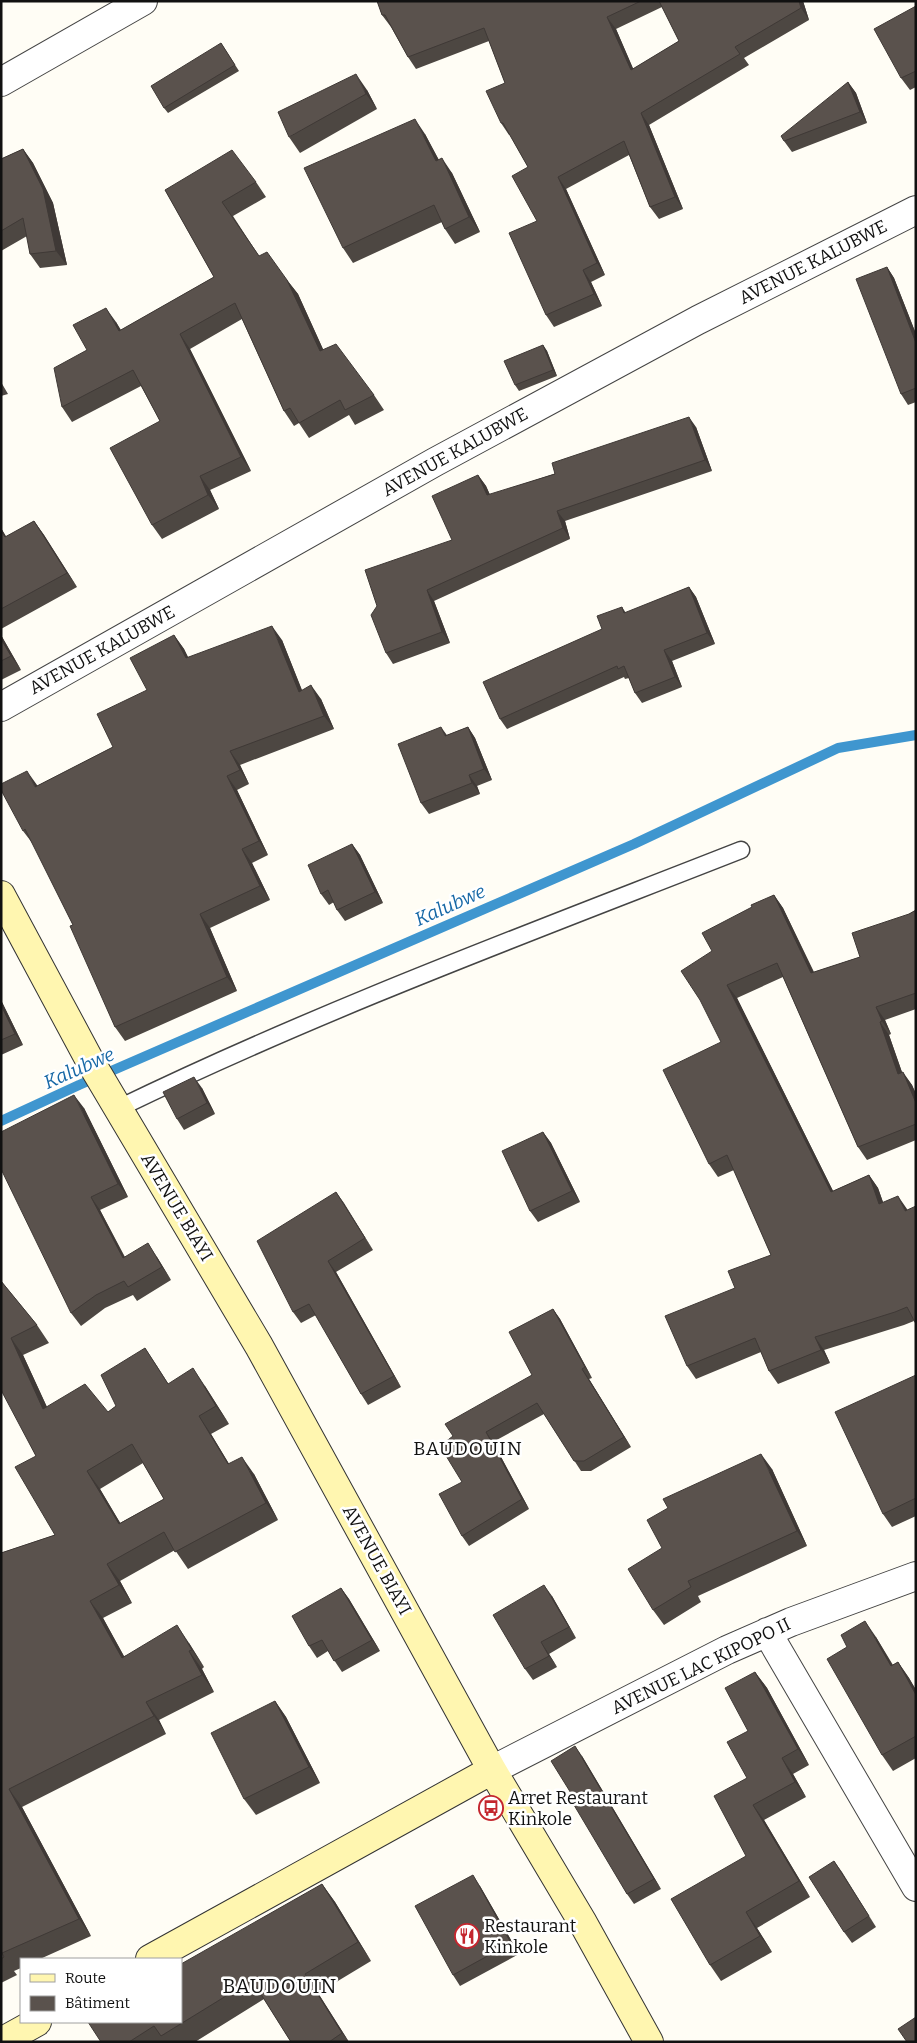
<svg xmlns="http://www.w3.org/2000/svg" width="917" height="2043" font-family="Bitter,serif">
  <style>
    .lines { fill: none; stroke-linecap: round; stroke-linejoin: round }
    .stream { stroke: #3f96cf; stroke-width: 10 }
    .lane-casing { stroke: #444; stroke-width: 19 }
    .street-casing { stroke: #444; stroke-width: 30 }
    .secondary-casing { stroke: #333; stroke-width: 30 }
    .lane { stroke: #fff; stroke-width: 16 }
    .street { stroke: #fff; stroke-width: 28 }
    .secondary { stroke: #fff6b0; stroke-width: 28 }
    .wall { fill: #4d4742; fill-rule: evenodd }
    .shaded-wall { fill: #3f3936 }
    .building { fill: #5a524d; stroke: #3f3936; fill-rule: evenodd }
    .labels { text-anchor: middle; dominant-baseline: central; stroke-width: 5; stroke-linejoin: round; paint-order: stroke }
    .street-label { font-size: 18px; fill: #111; stroke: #fff }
    .poi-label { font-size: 18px; fill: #111; stroke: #fff; text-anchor: start }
    .water-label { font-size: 19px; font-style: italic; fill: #1768a6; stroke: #fff }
    .neighbourhood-label { font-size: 19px; letter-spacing: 1px; fill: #111; stroke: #fff }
    .quarter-label { font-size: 20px; letter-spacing: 1px; fill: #111; stroke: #fff }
  </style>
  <rect width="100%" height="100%" fill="#fffdf5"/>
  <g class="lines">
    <path class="stream" d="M1,1121L79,1085L634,844L838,748L916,735"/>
    <defs>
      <path id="lane" d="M119,1108C321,1010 532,932 741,850"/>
      <path id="street" d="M1,82L143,1
        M1,707L435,462L698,320L916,210
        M767,1632L916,1887
        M492,1770L727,1650L791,1622L916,1576"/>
      <path id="secondary" d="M1,895L90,1061L259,1346L492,1770L583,1923L649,2042
        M150,1959L492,1770
        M1,2042L37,2022"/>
    </defs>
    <use href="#lane" class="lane-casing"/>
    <use href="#street" class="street-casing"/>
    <use href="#secondary" class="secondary-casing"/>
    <use href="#lane" class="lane"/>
    <use href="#street" class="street"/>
    <use href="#secondary" class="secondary"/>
  </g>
  <path class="wall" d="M377,1H803L809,20L744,58L749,65L649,125L683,209L659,219L650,207L629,155L566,189L605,275L591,282L602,306L554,327L546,315L537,221L528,167L510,135H509L501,123L505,83L489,41L416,69L408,57L391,27L382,15ZM662,7L679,41L633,69L616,29Z
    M916,6V87L910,90L901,78Z
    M221,43L239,71L168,113L164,108Z
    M848,82L856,93L867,123L792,152L784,141Z
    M367,90L377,109L300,153L289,137Z
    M425,134L439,160L452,173L480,232L455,244L445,229L442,222L353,263L343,248Z
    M23,149L33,163L53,203L67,265L40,268L30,254L27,236L1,251V159Z
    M256,182L266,197L233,216L259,256L287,280L298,294L323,349L374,395L384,410L355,425L349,415L309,438L299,423L294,426L284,411L242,319L190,349L251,471L210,490L219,509L162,539L152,525L160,421L141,386L72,422L62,407L87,350L116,322L121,330L214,277L165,190Z
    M887,267L894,278L916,334V402L908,405L901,394Z
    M543,345L547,351L557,376L519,391L515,385Z
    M1,382L8,394L1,396Z
    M696,427L712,471L565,521L570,539L434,601L450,643L393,664L386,653L452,540L478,475L486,486L490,495Z
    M34,521L44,535L77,587L1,629V528L6,537Z
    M689,587L696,597L715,644L672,661L682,687L642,703L635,693L629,678L625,679L624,677L507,729L500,719L602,629L622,607L626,613Z
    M1,635L21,670L1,680Z
    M174,635L184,649L188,657L282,640L302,690L321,699L334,729L240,765L249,784L237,790L268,855L252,863L270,900L210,928L237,991L125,1041L115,1027L73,925L33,844L23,831L37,786L113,747L147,690Z
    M468,727L475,738L492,780L477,786L480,794L429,814L421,803L447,735Z
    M352,844L360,855L383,903L345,921L337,910L334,902L329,905L321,894Z
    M774,895L783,908L814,972L860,957L909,914L916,910V1009L885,1020L891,1034L889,1035L902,1072L912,1085L916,1094V1140L867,1160L858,1147L783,977L737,998L833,1191L869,1175L878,1188L883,1202L914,1321L904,1325L824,1350L830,1363L778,1384L769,1371L761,1352L696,1379L687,1366L735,1288L771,1255L734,1170L718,1177L709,1164L721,1042L712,951L752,907Z
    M1,1000L23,1045L1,1055Z
    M202,1088L215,1114L184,1130L177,1119Z
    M84,1108L128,1197L100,1210L125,1257H157L171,1280L137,1301L133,1295L105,1308L81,1326L71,1313Z
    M543,1132L551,1143L580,1202L538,1222L530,1211Z
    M336,1192L373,1250L336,1272L401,1387L368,1405L361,1394L316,1315L301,1323L293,1312Z
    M1,1281L37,1325L49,1343L23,1355L47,1407L108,1412L116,1406L145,1348L168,1384L205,1386L229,1424L211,1434L229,1464L254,1474L278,1520L188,1569L175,1550L120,1581L132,1603L103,1618L124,1656L189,1643L204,1667L202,1669L214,1692L159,1720L166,1734L22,1807L91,1936L40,1959H21V1968L14,1971L17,1975L1,1983V1553L55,1535L36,1456L7,1399ZM143,1463L164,1499L120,1523L100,1489Z
    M553,1309L560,1319L592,1378L589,1379L631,1447L591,1471H581L544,1414L493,1442L529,1509L469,1546L462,1536V1482L453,1436L532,1375Z
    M916,1375V1516L892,1527L883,1514Z
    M772,1469L807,1546L698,1596L701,1602L664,1625L653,1610Z
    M341,1588L349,1599L380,1651L342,1672L328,1651L317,1658L309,1646Z
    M552,1596L576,1638L549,1654L557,1667L533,1680L525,1669Z
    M876,1637L893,1665L898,1662L909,1678L916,1690V1758L893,1771L882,1755Z
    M755,1672L767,1688L809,1765L793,1774L806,1797L764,1820L810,1897L757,1928L772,1952L721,1981L710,1965L746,1856L748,1731Z
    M275,1701L286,1717L320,1783L256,1815L244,1799Z
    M582,1756L661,1889L634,1904L627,1894L574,1798Z
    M834,1861L876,1927L852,1943L844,1932Z
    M322,1884L335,1902L371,1961L318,1993L349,2042H291L264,1999L195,2042H101Z
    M480,1886L519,1954L460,1986L453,1975Z"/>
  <path class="shaded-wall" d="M799,1H803L809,20L801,8Z
    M607,17L616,29L639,82L631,70Z
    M356,74L367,90L377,109L366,94Z
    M848,82L856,93L867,123L860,112Z
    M641,113L649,125L683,209L675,197Z
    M415,119L425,134L447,176L436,161Z
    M23,149L33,163L53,203L67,265L56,251Z
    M442,158L452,173L480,232L469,217Z
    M558,177L566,189L605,275L597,263Z
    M887,267L894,278L916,334V343Z
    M583,270L591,282L602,306L594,294Z
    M287,280L298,294L330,365L320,351Z
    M106,308L116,322L129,346L119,331Z
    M180,334L190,349L251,471L241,457Z
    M543,345L547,351L557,376L553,370Z
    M689,417L696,427L712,471L705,460Z
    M478,475L486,486L495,506L487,495Z
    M200,476L210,490L219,509L208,495Z
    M557,511L565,521L570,539L563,528Z
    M34,521L44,535L77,587L67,573Z
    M1,528L15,551L5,537L1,531Z
    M689,587L696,597L715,644L707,633Z
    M427,590L434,601L450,643L442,632Z
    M272,626L282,640L308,706L299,692Z
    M1,635L21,670L11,656L1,639Z
    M174,635L184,649L195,672L186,658Z
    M664,650L672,661L682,687L675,677Z
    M311,685L321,699L334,729L324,716Z
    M441,727L449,738L445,736Z
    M468,727L475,738L492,780L484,769Z
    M230,751L240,765L249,784L240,770Z
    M27,771L37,785L45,801L35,787Z
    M469,775L477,786L480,794L472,783Z
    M227,776L237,790L268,855L259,841Z
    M352,844L360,855L383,903L375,892Z
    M242,849L252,863L270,900L260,886Z
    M774,895L783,908L820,986L811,973Z
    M200,914L210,928L237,991L227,977Z
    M727,985L737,998L840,1205L831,1192Z
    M1,1000L23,1045L15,1034L1,1005Z
    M876,1007L885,1020L891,1034L882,1021Z
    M880,1022L889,1035L907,1087L898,1074Z
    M903,1072L912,1085L916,1094V1103Z
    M194,1077L202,1088L215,1114L207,1103Z
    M74,1095L84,1108L128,1197L118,1184Z
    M543,1132L551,1143L580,1202L572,1191Z
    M869,1175L878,1188L888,1217L879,1204Z
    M336,1192L344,1203L373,1250L365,1238Z
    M898,1196L907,1209L914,1224L905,1211Z
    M91,1197L100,1210L132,1272L123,1258Z
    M148,1243L157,1257L171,1280L162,1267Z
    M328,1261L336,1272L401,1387L394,1376Z
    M553,1309L560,1319L592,1378L585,1367Z
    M815,1337L824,1350L830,1363L821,1350Z
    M11,1338L23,1355L56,1427L43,1409Z
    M145,1348L157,1366L180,1402L168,1384Z
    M193,1368L205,1386L229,1424L216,1406Z
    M582,1369L589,1379L631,1447L624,1437Z
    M199,1416L211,1434L240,1482L228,1464Z
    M486,1432L493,1442L529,1509L522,1499Z
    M761,1454L772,1469L807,1546L797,1531Z
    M242,1457L254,1474L278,1520L266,1503Z
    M87,1471L100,1489L131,1541L119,1524Z
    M107,1564L120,1581L132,1603L119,1585Z
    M544,1585L552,1596L576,1638L569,1627Z
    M341,1588L349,1599L380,1651L372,1640Z
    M90,1601L103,1618L134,1675L122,1658Z
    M865,1621L876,1637L902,1682L891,1666Z
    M177,1625L189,1643L204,1667L192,1650Z
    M541,1642L549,1654L557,1667L549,1656Z
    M189,1651L202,1669L214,1692L202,1675Z
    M898,1662L909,1678L916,1690V1695Z
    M755,1672L767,1688L809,1765L798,1749Z
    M275,1701L286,1717L320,1783L309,1767Z
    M146,1702L159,1720L166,1734L154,1716Z
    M575,1746L582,1756L661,1889L654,1879Z
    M782,1758L793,1774L806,1797L795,1782Z
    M9,1789L22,1807L91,1936L79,1919Z
    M753,1805L764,1820L810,1897L799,1881Z
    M834,1861L842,1872L876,1927Z
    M473,1875L480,1886L519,1954L511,1943Z
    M322,1884L335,1902L371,1961L358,1942Z
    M746,1912L757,1928L772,1952L760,1936Z
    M305,1974L318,1993L349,2042L342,2033Z"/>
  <path class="building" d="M377,1H641L607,17L631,70L679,41L659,1H799L801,8L735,47L740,54L641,113L675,197L650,207L624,141L558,177L597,263L583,270L594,294L546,315L509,233L537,221L512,176L528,167L503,123H501L486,91L505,83L484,28L408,57L385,15H382Z
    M916,6V71L901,78L874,29Z
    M221,43L235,65L164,108L151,86Z
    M356,74L366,94L289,137L278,112Z
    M848,82L860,112L784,141L781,136Z
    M415,119L436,161L442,158L469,217L445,229L434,205L343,248L304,168Z
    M23,149L43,189L56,251L30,254L23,218L1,231V159Z
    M232,150L256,182L222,202L259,256L267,252L287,280L320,351L336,344L374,395L345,410L340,400L299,423L290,408L284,411L235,303L180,334L241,457L200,476L208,495L152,525L110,448L160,421L133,370L62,407L54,368L87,350L73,325L106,308L119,331L214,277L165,190Z
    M887,267L916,343V388L901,394L856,279Z
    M543,345L553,370L515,385L504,361Z
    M689,417L705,460L557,511L563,528L427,590L442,632L386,653L371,615L377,606L365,570L452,540L432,496L478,475L487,495L555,474L552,463Z
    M34,521L67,573L1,609V531L5,537Z
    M689,587L707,633L664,650L675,677L635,693L624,666L618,669L617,666L500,719L483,682L602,629L597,616L622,607L624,613Z
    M272,626L299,692L311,685L324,716L230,751L240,770L227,776L259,841L242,849L260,886L200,914L227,977L115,1027L70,926L73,925L25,829L23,831L1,790V784L27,771L35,787L113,747L97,714L147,690L130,658L174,635L186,658Z
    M1,639L11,656L1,661Z
    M441,727L445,736L468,727L484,769L469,775L472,783L421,803L398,744Z
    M352,844L375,892L337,910L328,890L321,894L308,865Z
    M774,895L811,973L860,957L852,933L909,914L916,910V993L876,1007L882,1021L880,1022L898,1074L903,1072L916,1103V1124L858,1147L777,963L727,985L831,1192L869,1175L879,1204L898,1196L905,1211L916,1206V1324L907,1307L895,1312L815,1337L821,1350L769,1371L755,1338L687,1366L665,1316L735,1288L728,1271L771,1255L727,1155L709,1164L663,1070L721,1042L700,1000L681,971L712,951L702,933L752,907L751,905Z
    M1,1005L15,1034L1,1040Z
    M194,1077L207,1103L177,1119L163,1092Z
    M74,1095L118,1184L91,1197L123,1258L148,1243L162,1267L128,1287L124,1281L96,1295L71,1313L1,1169V1132Z
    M543,1132L572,1191L530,1211L502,1151Z
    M336,1192L365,1238L328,1261L394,1376L361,1394L309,1304L293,1312L257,1241Z
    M1,1281L37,1325L11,1338L43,1409L85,1384L108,1412L116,1406L101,1375L145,1348L168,1384L193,1368L216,1406L199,1416L228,1464L242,1457L266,1503L175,1552L164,1532L107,1564L119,1585L90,1601L122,1658L177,1625L192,1650L189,1651L202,1675L146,1702L154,1716L9,1789L79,1919L2,1953L4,1957L1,1959V1553L55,1535L15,1467L36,1456L1,1390ZM132,1444L164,1499L119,1524L87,1471Z
    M553,1309L585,1367L582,1369L624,1437L584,1461H574L537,1403L486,1432L522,1499L462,1536L439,1494L462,1482L440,1446L453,1436L445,1424L532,1375L509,1332Z
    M916,1375V1498L883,1514L835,1412Z
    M761,1454L797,1531L688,1581L691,1587L653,1610L628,1569L662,1548L647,1520L668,1508L663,1499Z
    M544,1585L569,1627L541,1642L549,1656L525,1669L493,1615Z
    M341,1588L372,1640L334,1661L322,1640L309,1646L292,1616Z
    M865,1621L891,1666L898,1662L916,1695V1736L882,1755L827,1659L847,1647L841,1635Z
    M755,1672L798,1749L782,1758L795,1782L753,1805L799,1881L746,1912L760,1936L710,1965L671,1899L746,1856L714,1796L747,1778L727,1742L748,1731L725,1688Z
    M275,1701L309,1767L244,1799L211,1733Z
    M575,1746L654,1879L627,1894L571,1800L574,1798L551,1761Z
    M834,1861L869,1916L844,1932L809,1877Z
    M473,1875L511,1943L453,1975L415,1906Z
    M322,1884L358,1942L305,1974L342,2033L329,2042H291L252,1980L161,2036L154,2026L129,2042H101L88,2022H181V1964Z
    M916,2017V2042H907L898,2029Z"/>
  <defs>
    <symbol id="bus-ring" viewBox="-11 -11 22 22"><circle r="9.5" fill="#fff" stroke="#c4262e" stroke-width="1.5"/><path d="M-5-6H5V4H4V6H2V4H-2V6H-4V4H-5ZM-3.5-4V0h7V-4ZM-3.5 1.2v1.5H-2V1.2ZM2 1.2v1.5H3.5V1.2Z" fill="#c4262e"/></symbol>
    <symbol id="restaurant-ring" viewBox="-11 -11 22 22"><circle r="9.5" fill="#fff" stroke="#c4262e" stroke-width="1.5"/><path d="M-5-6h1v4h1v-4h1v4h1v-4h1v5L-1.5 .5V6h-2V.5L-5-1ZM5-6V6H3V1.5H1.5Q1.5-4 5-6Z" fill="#c4262e"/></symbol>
  </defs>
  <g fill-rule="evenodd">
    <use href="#bus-ring" x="477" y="1794" width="28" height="28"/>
    <use href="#restaurant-ring" x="453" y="1922" width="28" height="28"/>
  </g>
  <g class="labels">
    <g class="street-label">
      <text transform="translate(813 262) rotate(-27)">AVENUE KALUBWE</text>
      <text transform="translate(455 452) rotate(-29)">AVENUE KALUBWE</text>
      <text transform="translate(102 650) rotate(-29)">AVENUE KALUBWE</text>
      <text transform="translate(177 1207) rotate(59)">AVENUE BIAYI</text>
      <text transform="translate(377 1560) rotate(61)">AVENUE BIAYI</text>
      <text transform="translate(701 1666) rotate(-26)">AVENUE LAC KIPOPO II</text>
    </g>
    <g class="poi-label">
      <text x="508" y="1798">Arret Restaurant<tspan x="508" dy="21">Kinkole</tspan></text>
      <text x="484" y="1926">Restaurant<tspan x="484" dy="21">Kinkole</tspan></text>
    </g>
    <g class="water-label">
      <text transform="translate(450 905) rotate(-24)">Kalubwe</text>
      <text transform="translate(79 1068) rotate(-24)">Kalubwe</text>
    </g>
    <g class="neighbourhood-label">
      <text x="468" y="1448">BAUDOUIN</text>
    </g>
    <g class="quarter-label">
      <text x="280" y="1986">BAUDOUIN</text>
    </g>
  </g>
  <rect width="917" height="2043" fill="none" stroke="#111111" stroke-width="5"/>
  <rect x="20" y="1958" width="162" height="65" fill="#ffffff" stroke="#a0a0a0"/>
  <rect x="30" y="1974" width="25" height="8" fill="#fff6b0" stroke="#a0a0a0"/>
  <text x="65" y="1983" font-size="15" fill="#111111">Route</text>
  <rect x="30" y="1996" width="25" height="15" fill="#5a524d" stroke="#a0a0a0"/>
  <text x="65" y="2008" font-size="15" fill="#111111">Bâtiment</text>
</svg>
